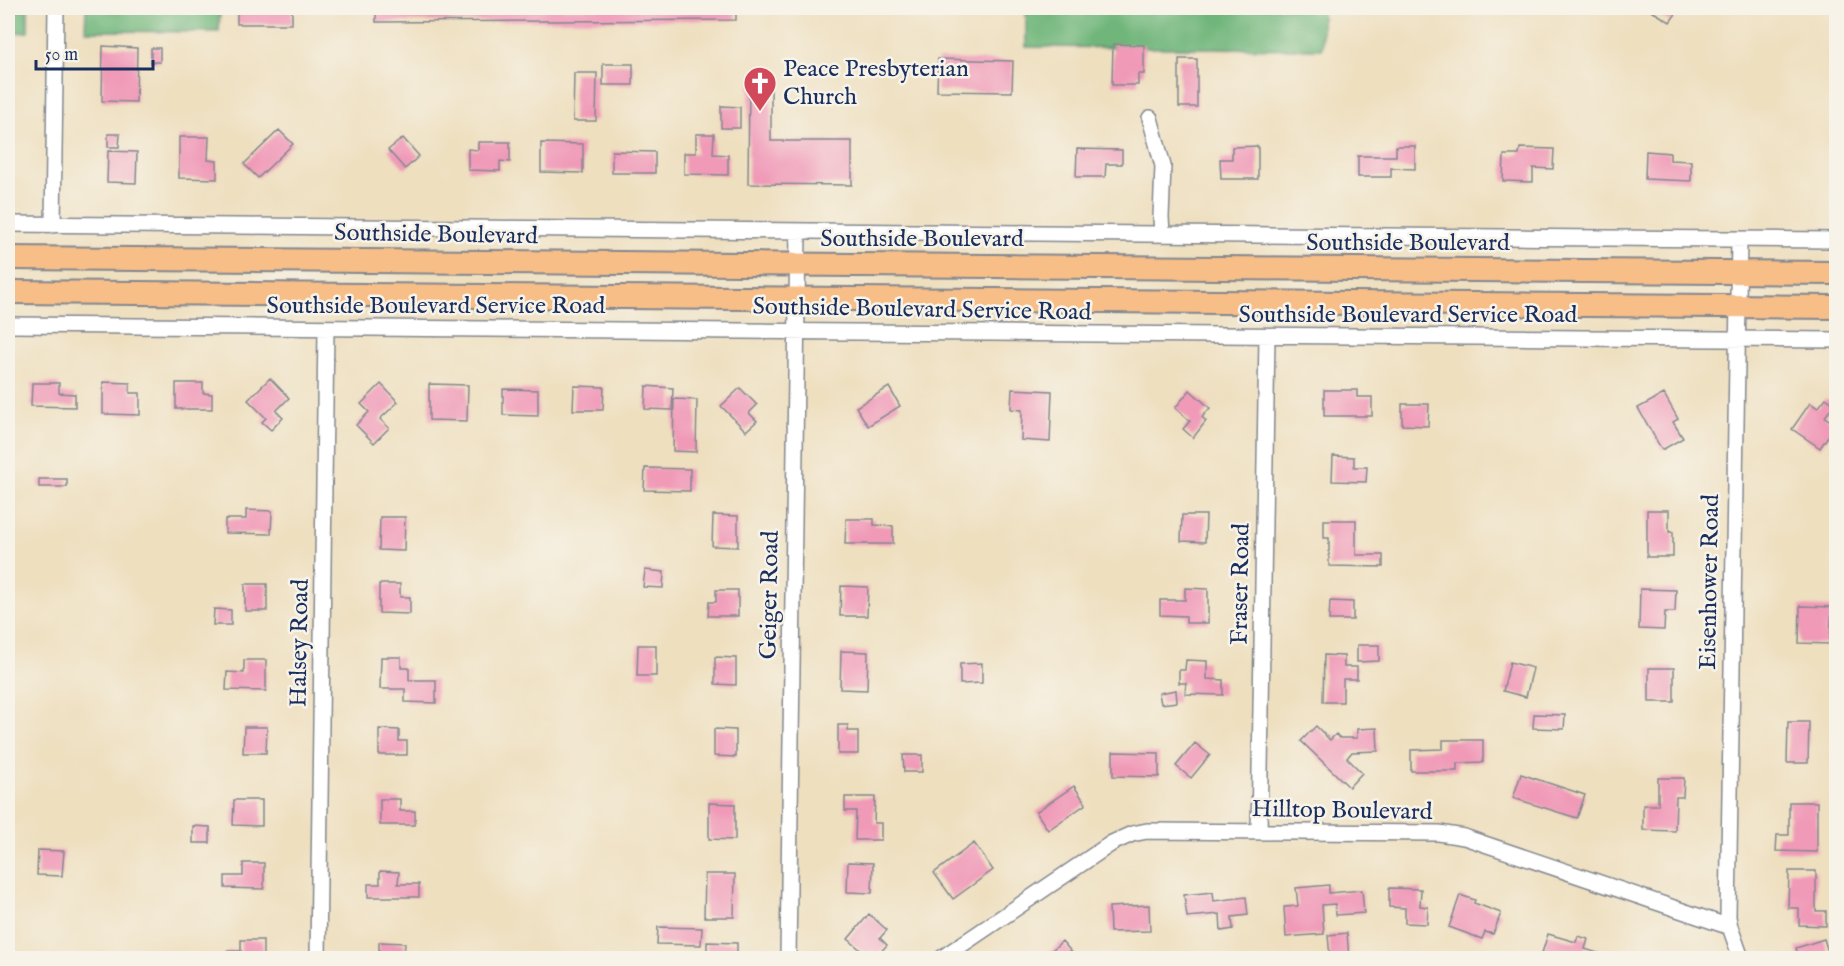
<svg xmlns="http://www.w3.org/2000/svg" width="1844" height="966" font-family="'IM FELL English',serif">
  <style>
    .forest { fill: #6fb67a; stroke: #45726c; stroke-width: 1.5 }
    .building { fill: #f09ab8 }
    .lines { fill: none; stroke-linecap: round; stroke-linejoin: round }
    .minor-casing { stroke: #84878e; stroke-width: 18 }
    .highway-casing { stroke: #84878e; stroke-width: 26 }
    .minor { stroke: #fff; stroke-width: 15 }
    .highway { stroke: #f7be88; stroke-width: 22 }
    .labels { text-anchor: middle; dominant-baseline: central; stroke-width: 5; stroke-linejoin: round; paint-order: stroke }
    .poi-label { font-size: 24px; fill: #1b2f5e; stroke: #f7f3e8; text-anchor: start }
    .street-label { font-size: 24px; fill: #1b2f5e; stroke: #f7f3e8 }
  </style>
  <rect width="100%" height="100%" fill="#f7f3e8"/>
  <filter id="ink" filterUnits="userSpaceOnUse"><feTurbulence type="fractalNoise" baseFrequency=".0167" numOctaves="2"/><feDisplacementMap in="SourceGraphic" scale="12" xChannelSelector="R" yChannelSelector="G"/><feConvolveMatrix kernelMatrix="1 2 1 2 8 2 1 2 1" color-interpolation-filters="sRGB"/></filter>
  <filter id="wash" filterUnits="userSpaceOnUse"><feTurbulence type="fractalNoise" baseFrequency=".008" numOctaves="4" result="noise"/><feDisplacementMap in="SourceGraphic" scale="24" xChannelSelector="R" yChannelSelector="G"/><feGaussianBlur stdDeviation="1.35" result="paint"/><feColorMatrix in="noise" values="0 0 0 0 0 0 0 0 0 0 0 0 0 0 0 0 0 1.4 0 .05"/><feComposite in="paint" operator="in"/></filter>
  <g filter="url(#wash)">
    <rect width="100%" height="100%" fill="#eedfbf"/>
    <path class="forest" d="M8,8H28V32L8,33Z
      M86,8H220L219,32L85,31Z
      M1026,8H1322V49L1026,47Z"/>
    <g id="blocks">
      <path class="building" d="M237,8H292V24H237Z
        M376,8H736V20L376,22Z
        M1647,8H1680L1670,22Z
        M1113,44L1144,45V74H1138V85H1112Z
        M103,46L137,48L136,102L102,101Z
        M151,48H160V62H151Z
        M938,59L1013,61L1012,92L937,91Z
        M1179,59H1197V107H1179Z
        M603,64H633V85H603Z
        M574,73H597L596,121H573Z
        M749,84H771V141H852V185L748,184Z
        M721,106L740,107V128H721Z
        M279,130L293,144L258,178L244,164Z
        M108,134H120L119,147H108Z
        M696,134H714L713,154L728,155V175L684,174V153H696Z
        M179,137H209L208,160L217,161V179L179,178Z
        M403,138L419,156L405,169L388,150Z
        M478,142H510V162L500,161V171L468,170V149L478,150Z
        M541,143L583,144V173L541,172Z
        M1258,146V179H1221L1220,159H1232V147Z
        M1396,146H1415V169L1391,168V177H1358V156H1396Z
        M1520,148L1554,149L1553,169L1533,168V182L1503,181L1504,155H1519Z
        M1077,149L1122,150V164H1106L1105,177H1076Z
        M108,151L137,152L136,183L107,182Z
        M612,151L655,152V173H612Z
        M1646,151L1670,153V160L1691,161V181L1645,179Z
        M270,378L289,398L276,411L283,418L271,430L262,422L266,418L248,400Z
        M103,382L130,383V393H140V415L103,414Z
        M32,383H59V393L75,394V407L31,406Z
        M176,383H203V393L212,394V409H176Z
        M381,384L398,402L380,419L389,428L374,443L356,425L369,412L361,404Z
        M429,384L468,385L467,421L429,420Z
        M574,386L604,387L603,410H573Z
        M646,386L673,388L672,410L645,409Z
        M889,387L900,406L868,426L856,407Z
        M740,388L757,405L749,413L757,421L746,431L721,406Z
        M503,389L538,390V416L503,415Z
        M1012,389L1052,391L1050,442L1021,440L1022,410L1011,409Z
        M1190,390L1210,408L1202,417L1206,421L1193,438L1183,429L1190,421L1175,408Z
        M1324,390H1357V397H1372V416H1324Z
        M1664,394L1678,419L1673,422L1683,438L1662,450L1638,408Z
        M1826,398L1834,404L1825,417L1836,425L1820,448L1792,429L1810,403L1818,408Z
        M674,399L697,400L696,452L673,451Z
        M1402,404H1429L1428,426L1402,425Z
        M1333,456L1354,457V467H1367L1366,482L1332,481Z
        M645,468L690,469V491L644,490Z
        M39,479H67V487H39Z
        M246,510L272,511L271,534L225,533V519H246Z
        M1647,510H1669V532H1673V557H1647Z
        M713,515L738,516V547L712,546Z
        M1182,515H1206L1205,542L1181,541Z
        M380,517H405L404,551L379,550Z
        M846,519H874V525L893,526V544H845Z
        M1324,520H1356V555H1383V567L1329,566V538H1324Z
        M645,570L664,572L663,588L643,587Z
        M245,584H267V611H245Z
        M379,584H400V597H410V614L379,613Z
        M841,586L868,587L867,616H840Z
        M1185,588L1208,589V623H1186V616L1160,615V600H1185Z
        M1640,589L1676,590L1675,612H1665L1664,630L1639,629Z
        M716,590H738V616H708L709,602H716Z
        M1330,601L1353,602V620H1329Z
        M1800,606L1832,607L1830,644L1799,643Z
        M214,609L231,610V625H213Z
        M638,645H656V676H637Z
        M1357,645H1379V661L1357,662Z
        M841,651L868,652L867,690L840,689Z
        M1324,655L1344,656V667H1357V679H1343V702H1323Z
        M381,657H401V668H409V680H436V703L405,702V689H380Z
        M715,657L736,658V685L715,684Z
        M244,660H266V691L226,690L227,672L244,673Z
        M1186,660L1207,661V679L1223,680V695L1185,694L1186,683H1179V670H1185Z
        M1510,662L1533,668L1526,697L1503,691Z
        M982,663V683L960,684V664Z
        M1649,668H1674V702H1649Z
        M1176,690L1177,702L1161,704L1159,693Z
        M1534,714L1565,715L1564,729L1533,728Z
        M1788,722H1809L1808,763H1787Z
        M838,725H848V731H858V754H838Z
        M1316,726L1330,740L1336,734L1340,738H1357V729L1377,728L1378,751L1352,752L1347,758L1362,773L1349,787L1301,741Z
        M244,727H267L266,753H243Z
        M379,729L399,730V741H407V755H379Z
        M714,729L736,730V757L714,756Z
        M1443,740H1483V762L1457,763V771H1411V750L1443,749Z
        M1195,743L1210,755L1191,778L1176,766Z
        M1113,752L1159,753V777L1113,776Z
        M903,755H922V772H904Z
        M1521,774L1585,795L1577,818L1513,798Z
        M1658,778H1684L1683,797H1676L1675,831L1643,830V805H1658Z
        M1074,786L1086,804L1048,830L1036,812Z
        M845,797H875L874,823H881V840H855L856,811H845Z
        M380,799H400V811H415V825H380Z
        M234,800H262V826L233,825Z
        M1789,802H1817V852L1776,851L1777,835H1789Z
        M709,803L735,804V840L709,839Z
        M193,826L210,827V843H193Z
        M974,843L993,870L953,899L934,873Z
        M38,850L64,851L62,876L37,875Z
        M848,862L873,863L872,893L847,892Z
        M243,863H264V889L225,888V876H243Z
        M380,871L399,872L398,884H419V897H368V884H380Z
        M1789,871H1816V911H1826V926L1799,925V908H1788Z
        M705,874H735L734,917H704Z
        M1329,885V893L1362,890L1364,913L1336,915L1335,904L1322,905L1324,934L1286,937L1284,907L1298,906L1296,888Z
        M1389,888L1421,889L1420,906L1428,907L1427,924L1405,923V908L1389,907Z
        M1213,892L1214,901L1246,897L1248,915L1232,917L1233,929L1221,931L1220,914L1187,917L1184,895Z
        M1460,895L1475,900L1474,903L1501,913L1493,934L1485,932L1482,939L1449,927Z
        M1149,905L1150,931L1110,932L1109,907Z
        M869,914L887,930L880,938L887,945L875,958H870L848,939Z
        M658,927L702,928L701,945L657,944Z
        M1347,933L1349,958H1330L1328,935Z
        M1548,934L1576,942L1578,936L1588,939L1585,949L1601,954L1600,958H1562L1542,953Z
        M1824,939L1830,958H1799L1796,948Z
        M8,940H13V956H59V958H8Z
        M241,940H263V958H227V951H241Z
        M1062,941L1074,955L1071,958H1043Z
        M379,942L405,943L404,956H426V958H368V956H379Z
        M707,942L737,943V958H707Z"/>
    </g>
  </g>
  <g filter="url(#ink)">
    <use href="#blocks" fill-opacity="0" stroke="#84878e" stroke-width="1.5"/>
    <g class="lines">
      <defs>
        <path id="minor" d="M1150,118L1163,166L1161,217L1162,234
          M8,224L1836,240
          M53,225L56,8
          M8,325L1836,340
          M1259,832L1267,336
          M1730,927L1728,917L1739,239
          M318,958L326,328
          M788,958L798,231
          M942,958L1112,843L1132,834L1147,831L1439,833L1464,837L1730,927L1741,958"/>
        <path id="highway" d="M8,258L1836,273
          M8,292L1836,307"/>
      </defs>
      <use href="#minor" class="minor-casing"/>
      <use href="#highway" class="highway-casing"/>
      <use href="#minor" class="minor"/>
      <use href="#highway" class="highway"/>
    </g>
  </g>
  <defs>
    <symbol id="church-pin" viewBox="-11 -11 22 30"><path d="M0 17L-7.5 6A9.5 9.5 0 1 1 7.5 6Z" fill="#d1495b" stroke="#f7f3e8"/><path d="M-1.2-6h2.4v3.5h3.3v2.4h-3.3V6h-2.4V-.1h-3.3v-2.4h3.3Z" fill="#fff"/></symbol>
  </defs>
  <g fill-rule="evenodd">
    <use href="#church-pin" x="741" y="64" width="38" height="52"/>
  </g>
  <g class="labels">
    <g class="poi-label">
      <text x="783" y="69">Peace Presbyterian<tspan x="783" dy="28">Church</tspan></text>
    </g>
    <g class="street-label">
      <text transform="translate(436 235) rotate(1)">Southside Boulevard</text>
      <text x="922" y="239">Southside Boulevard</text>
      <text x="1408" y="243">Southside Boulevard</text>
      <text x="436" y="306">Southside Boulevard Service Road</text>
      <text transform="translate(922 310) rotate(1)">Southside Boulevard Service Road</text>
      <text x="1408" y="315">Southside Boulevard Service Road</text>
      <text transform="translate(1710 582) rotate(-89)">Eisenhower Road</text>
      <text transform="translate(1241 584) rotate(-89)">Fraser Road</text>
      <text transform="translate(770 595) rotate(-89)">Geiger Road</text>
      <text transform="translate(300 643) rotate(-89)">Halsey Road</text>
      <text transform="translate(1342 811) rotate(1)">Hilltop Boulevard</text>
    </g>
  </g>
  <rect width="1844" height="966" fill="none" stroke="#f7f3e8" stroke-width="30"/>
  <path d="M36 60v9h117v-9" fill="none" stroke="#1b2f5e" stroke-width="3"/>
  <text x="45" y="60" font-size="18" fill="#1b2f5e" stroke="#f7f3e8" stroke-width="4.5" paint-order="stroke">50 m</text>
</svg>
